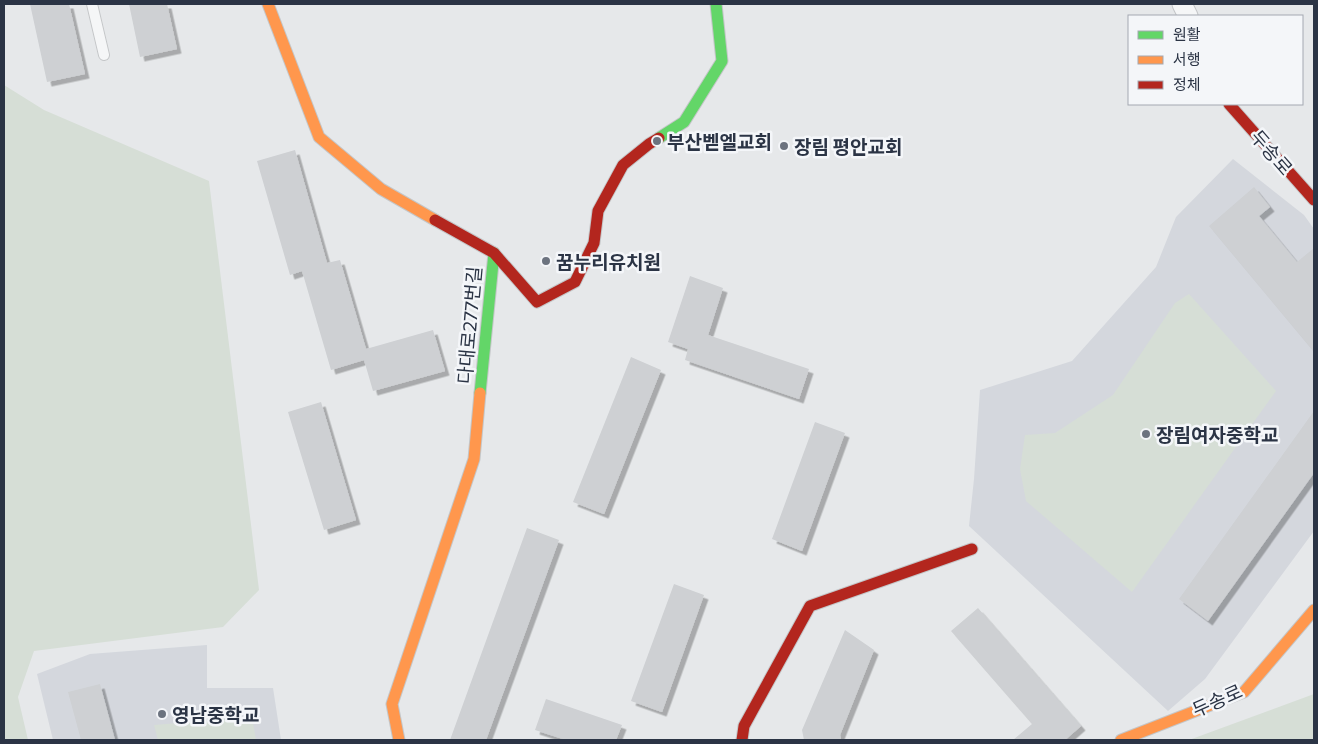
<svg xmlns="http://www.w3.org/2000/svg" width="1318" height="744" font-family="Commissioner,'Noto Sans KR',sans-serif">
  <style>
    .built { fill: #d4d7dd }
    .green { fill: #d6ded6 }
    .building { fill: #ced0d3; filter: url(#shadow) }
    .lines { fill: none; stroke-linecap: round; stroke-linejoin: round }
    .lane-casing { stroke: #c4c6c8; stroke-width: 12 }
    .street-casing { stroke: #c4c6c8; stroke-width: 21 }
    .fast-casing { stroke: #c4c6c8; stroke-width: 13 }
    .slow-casing { stroke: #c4c6c8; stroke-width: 13 }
    .jam-casing { stroke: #c4c6c8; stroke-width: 13 }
    .lane { stroke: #f5f6f7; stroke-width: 10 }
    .street { stroke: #f5f6f7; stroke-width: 19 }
    .fast { stroke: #63d668; stroke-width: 11 }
    .slow { stroke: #ff974d; stroke-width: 11 }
    .jam { stroke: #b3261e; stroke-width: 11 }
    .poi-dot { fill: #6c737f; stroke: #f4f6f9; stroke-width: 2 }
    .labels { text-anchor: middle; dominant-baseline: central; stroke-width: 5; stroke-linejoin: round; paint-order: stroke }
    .poi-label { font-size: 19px; font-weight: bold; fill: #2b3445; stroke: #f4f6f9; text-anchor: start }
    .street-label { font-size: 19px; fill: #2b3445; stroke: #f4f6f9 }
  </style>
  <defs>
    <filter id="shadow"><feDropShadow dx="4.5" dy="4.5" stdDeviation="0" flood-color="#0004"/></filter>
  </defs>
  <rect width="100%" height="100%" fill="#e6e8ea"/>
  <path class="built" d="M1233,159L1304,215L1314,229V531L1205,679L1168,711L969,526L974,479L980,390L1072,361L1156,267L1176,217Z
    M207,645V688H273L281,740H53L37,674L90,654Z"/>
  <path class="green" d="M4,85L44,110L209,181L259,590L223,627L34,651L18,697L28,740H4Z
    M1189,294L1276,391L1132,592L1026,501L1020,469L1025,435L1055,433L1113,395L1175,303Z
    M1314,694V740H1189Z
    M252,717L256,740H158L154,725Z"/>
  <path class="building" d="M30,4H69L85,74L47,82Z
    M129,4H167L177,49L140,57Z
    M295,150L327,263L340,260L366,349L433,330L445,371L373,391L364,360L331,370L302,271L290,275L257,161Z
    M1254,187L1270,207L1259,216L1297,262L1314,248V352L1209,226Z
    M690,276L723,288L708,335L809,369L799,399L685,360L688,349L668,342Z
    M631,357L661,370L604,514L573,502Z
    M321,402L356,520L324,530L288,412Z
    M1314,411V473L1208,621L1179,599Z
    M815,422L845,433L802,551L772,539Z
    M527,528L559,540L486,740H450Z
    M674,584L704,595L662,712L631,701Z
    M978,608L1081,726L1065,740H1013L1032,724L951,631Z
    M845,630L874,650L840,735L841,740H804L802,730Z
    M100,684L115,740H81L68,692Z
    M546,699L622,725L616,740H566L535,730Z"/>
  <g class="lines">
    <defs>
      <path id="lane" d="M92,4L104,55"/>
      <path id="street" d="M1182,4L1188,16"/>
      <path id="fast" d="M659,138L684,122L722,61L716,4
        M480,393L494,253"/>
      <path id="slow" d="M268,4L319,137L381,189L435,220
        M399,740L392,704L474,459L480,393
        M1121,740L1244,692L1314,610"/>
      <path id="jam" d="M1229,104L1314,200
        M435,220L494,253L537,302L575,282L594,243L598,211L623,165L649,144L659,138
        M742,740L744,726L810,606L972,549"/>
    </defs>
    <use href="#lane" class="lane-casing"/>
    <use href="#street" class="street-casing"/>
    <use href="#fast" class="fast-casing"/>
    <use href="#slow" class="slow-casing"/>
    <use href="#jam" class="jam-casing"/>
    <use href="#lane" class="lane"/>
    <use href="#street" class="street"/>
    <use href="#fast" class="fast"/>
    <use href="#slow" class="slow"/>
    <use href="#jam" class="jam"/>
  </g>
  <g class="poi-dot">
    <circle cx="657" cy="141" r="5"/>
    <circle cx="784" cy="146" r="5"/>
    <circle cx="546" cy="261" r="5"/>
    <circle cx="1146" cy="434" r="5"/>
    <circle cx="162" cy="714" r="5"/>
  </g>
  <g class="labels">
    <g class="poi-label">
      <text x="667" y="141">부산벧엘교회</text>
      <text x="794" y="146">장림 평안교회</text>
      <text x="556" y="261">꿈누리유치원</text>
      <text x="1156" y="434">장림여자중학교</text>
      <text x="172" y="714">영남중학교</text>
    </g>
    <g class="street-label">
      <text transform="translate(1272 152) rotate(49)">두송로</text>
      <text transform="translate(469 325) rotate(-85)">다대로277번길</text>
      <text transform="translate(1217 700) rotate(-24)">두송로</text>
    </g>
  </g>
  <rect width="1318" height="744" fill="none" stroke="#2b3445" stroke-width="10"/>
  <rect x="1128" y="15" width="175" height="90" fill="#f4f6f9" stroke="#a4a8b1"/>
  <rect x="1138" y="31" width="25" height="8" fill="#63d668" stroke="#a4a8b1"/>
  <text x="1173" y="40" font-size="15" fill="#2b3445">원활</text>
  <rect x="1138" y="56" width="25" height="8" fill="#ff974d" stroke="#a4a8b1"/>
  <text x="1173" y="65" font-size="15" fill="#2b3445">서행</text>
  <rect x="1138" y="81" width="25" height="8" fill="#b3261e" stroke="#a4a8b1"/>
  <text x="1173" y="90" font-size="15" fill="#2b3445">정체</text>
</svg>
